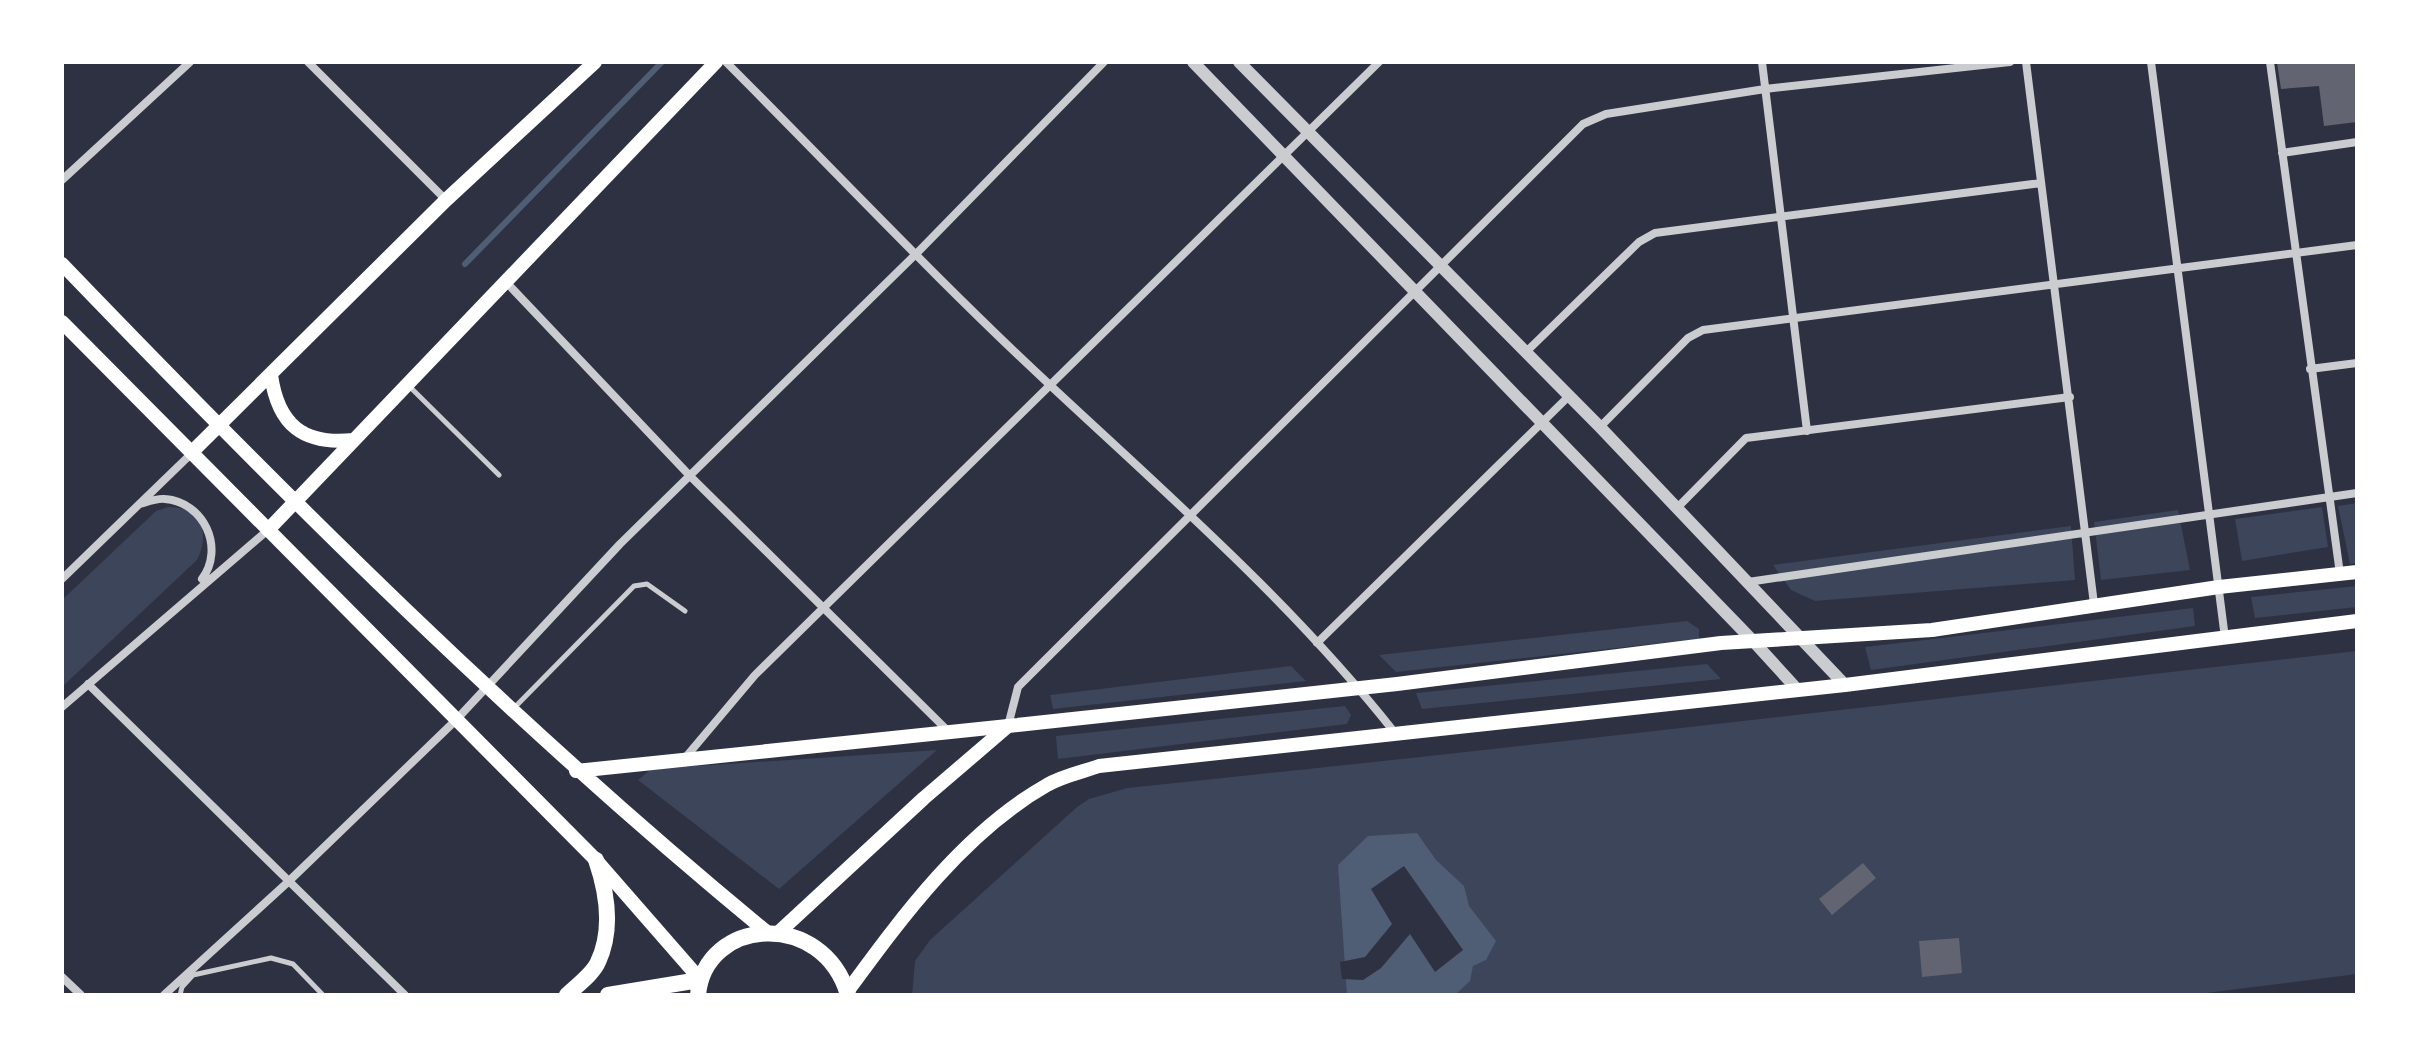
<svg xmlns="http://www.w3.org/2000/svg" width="2419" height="1057" font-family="'Noto Sans',sans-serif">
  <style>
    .green { fill: #3c4559 }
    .water { fill: #4f5d75 }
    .pier { fill: #2d3142 }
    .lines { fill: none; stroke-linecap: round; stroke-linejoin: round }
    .stream { stroke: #4f5d75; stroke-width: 6 }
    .building { fill: #626471 }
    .service { stroke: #caccd0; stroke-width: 5 }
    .minor { stroke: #caccd0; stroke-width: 8 }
    .tertiary { stroke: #caccd0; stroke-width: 12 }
    .secondary { stroke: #fff; stroke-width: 14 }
    .primary { stroke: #fff; stroke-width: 14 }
    .trunk { stroke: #fff; stroke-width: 16 }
  </style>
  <rect width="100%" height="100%" fill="#2d3142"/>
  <path class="green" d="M2357,503V563L2350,564L2338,506Z
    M168,507C201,507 211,532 197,560L62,687V600L156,511Z
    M2322,507L2328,547L2242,561L2235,519Z
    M2178,510L2190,570L2101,580L2094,522Z
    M2071,526L2075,580L1815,601L1791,590L1773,565Z
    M2357,586V607L2255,618L2251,597Z
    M2193,608L2195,626L1871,670L1865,647Z
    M1687,621L1699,629V639L1396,672L1379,655Z
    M2357,651V974L2190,995H912L915,961L930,940L1077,807L1089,799L1127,788C1537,746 1947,697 2357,651Z
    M1707,664L1721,679L1422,709L1416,693Z
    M1291,666L1306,681L1053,709L1050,695Z
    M1345,706L1351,715L1347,724L1058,759L1056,736Z
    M937,750L779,889L638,780L651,769Z"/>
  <path class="water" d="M1417,833L1436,860L1464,886L1469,906L1496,941L1486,960L1473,966L1470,981L1455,995H1347L1338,865L1368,836Z"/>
  <path class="pier" d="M1404,866L1463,950L1435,972L1410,934L1381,968L1363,980L1342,979L1340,962L1365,957L1392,924L1371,889Z"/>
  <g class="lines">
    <path class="stream" d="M465,264L662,62"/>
  </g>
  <path class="building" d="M2277,62H2357V122L2324,126L2319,86L2281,89Z
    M1863,863L1876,878L1832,915L1819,899Z
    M1959,938L1962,973L1922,977L1919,941Z"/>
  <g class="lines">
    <path class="service" d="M410,387L499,475
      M515,707L634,586L647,584L685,611
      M180,995L182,987L193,975L271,958L293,964L323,995"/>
    <path class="minor" d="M308,62L446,200
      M726,62C834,170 939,282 1051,386C1170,497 1294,605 1395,733
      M1762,62L1807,431
      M2026,62L2094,604
      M2151,62L2225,638
      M2270,62L2340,574
      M2282,153L2357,142
      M62,180L190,62
      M505,281L690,476L948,731
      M1525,353L1639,242L1655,233L2041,183
      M2310,369L2357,363
      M1600,427L1688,338L1703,330L2357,245
      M140,504C147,502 157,498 165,499C204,502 225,548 202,579
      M1676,509L1746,438L2070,397
      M62,579L193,452
      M1748,582L2357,493
      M1317,643L1568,397
      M88,684L405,995
      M62,707L268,530
      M1008,726L1018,687L1583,124L1606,114L1765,89L2010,62
      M685,758L755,675L1379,62
      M62,977L81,995
      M164,995L288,882L456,720L620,544L917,253L1104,62"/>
    <path class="tertiary" d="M1193,62L1754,642L1796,688
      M1239,62L1600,427L1845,685"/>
    <path class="secondary" d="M271,375C278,425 303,445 353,440
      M193,451L446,200L595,62
      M268,530L716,62
      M778,933L924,798L1008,726L1397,684L1721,643L1932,630L2219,587L2357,572
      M847,992C902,917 964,832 1047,785C1062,776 1082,772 1099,766L1845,685L2357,621"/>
    <path class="primary" d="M62,264C287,498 517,727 768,933
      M62,322L596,860L699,978
      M576,771L1008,726"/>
    <path class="trunk" d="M567,995C576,986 593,974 598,962C613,930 607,892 596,860
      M608,995L699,980
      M698,995C705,917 823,909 848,995"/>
  </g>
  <rect width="2419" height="1057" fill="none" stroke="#ffffff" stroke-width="128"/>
</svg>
